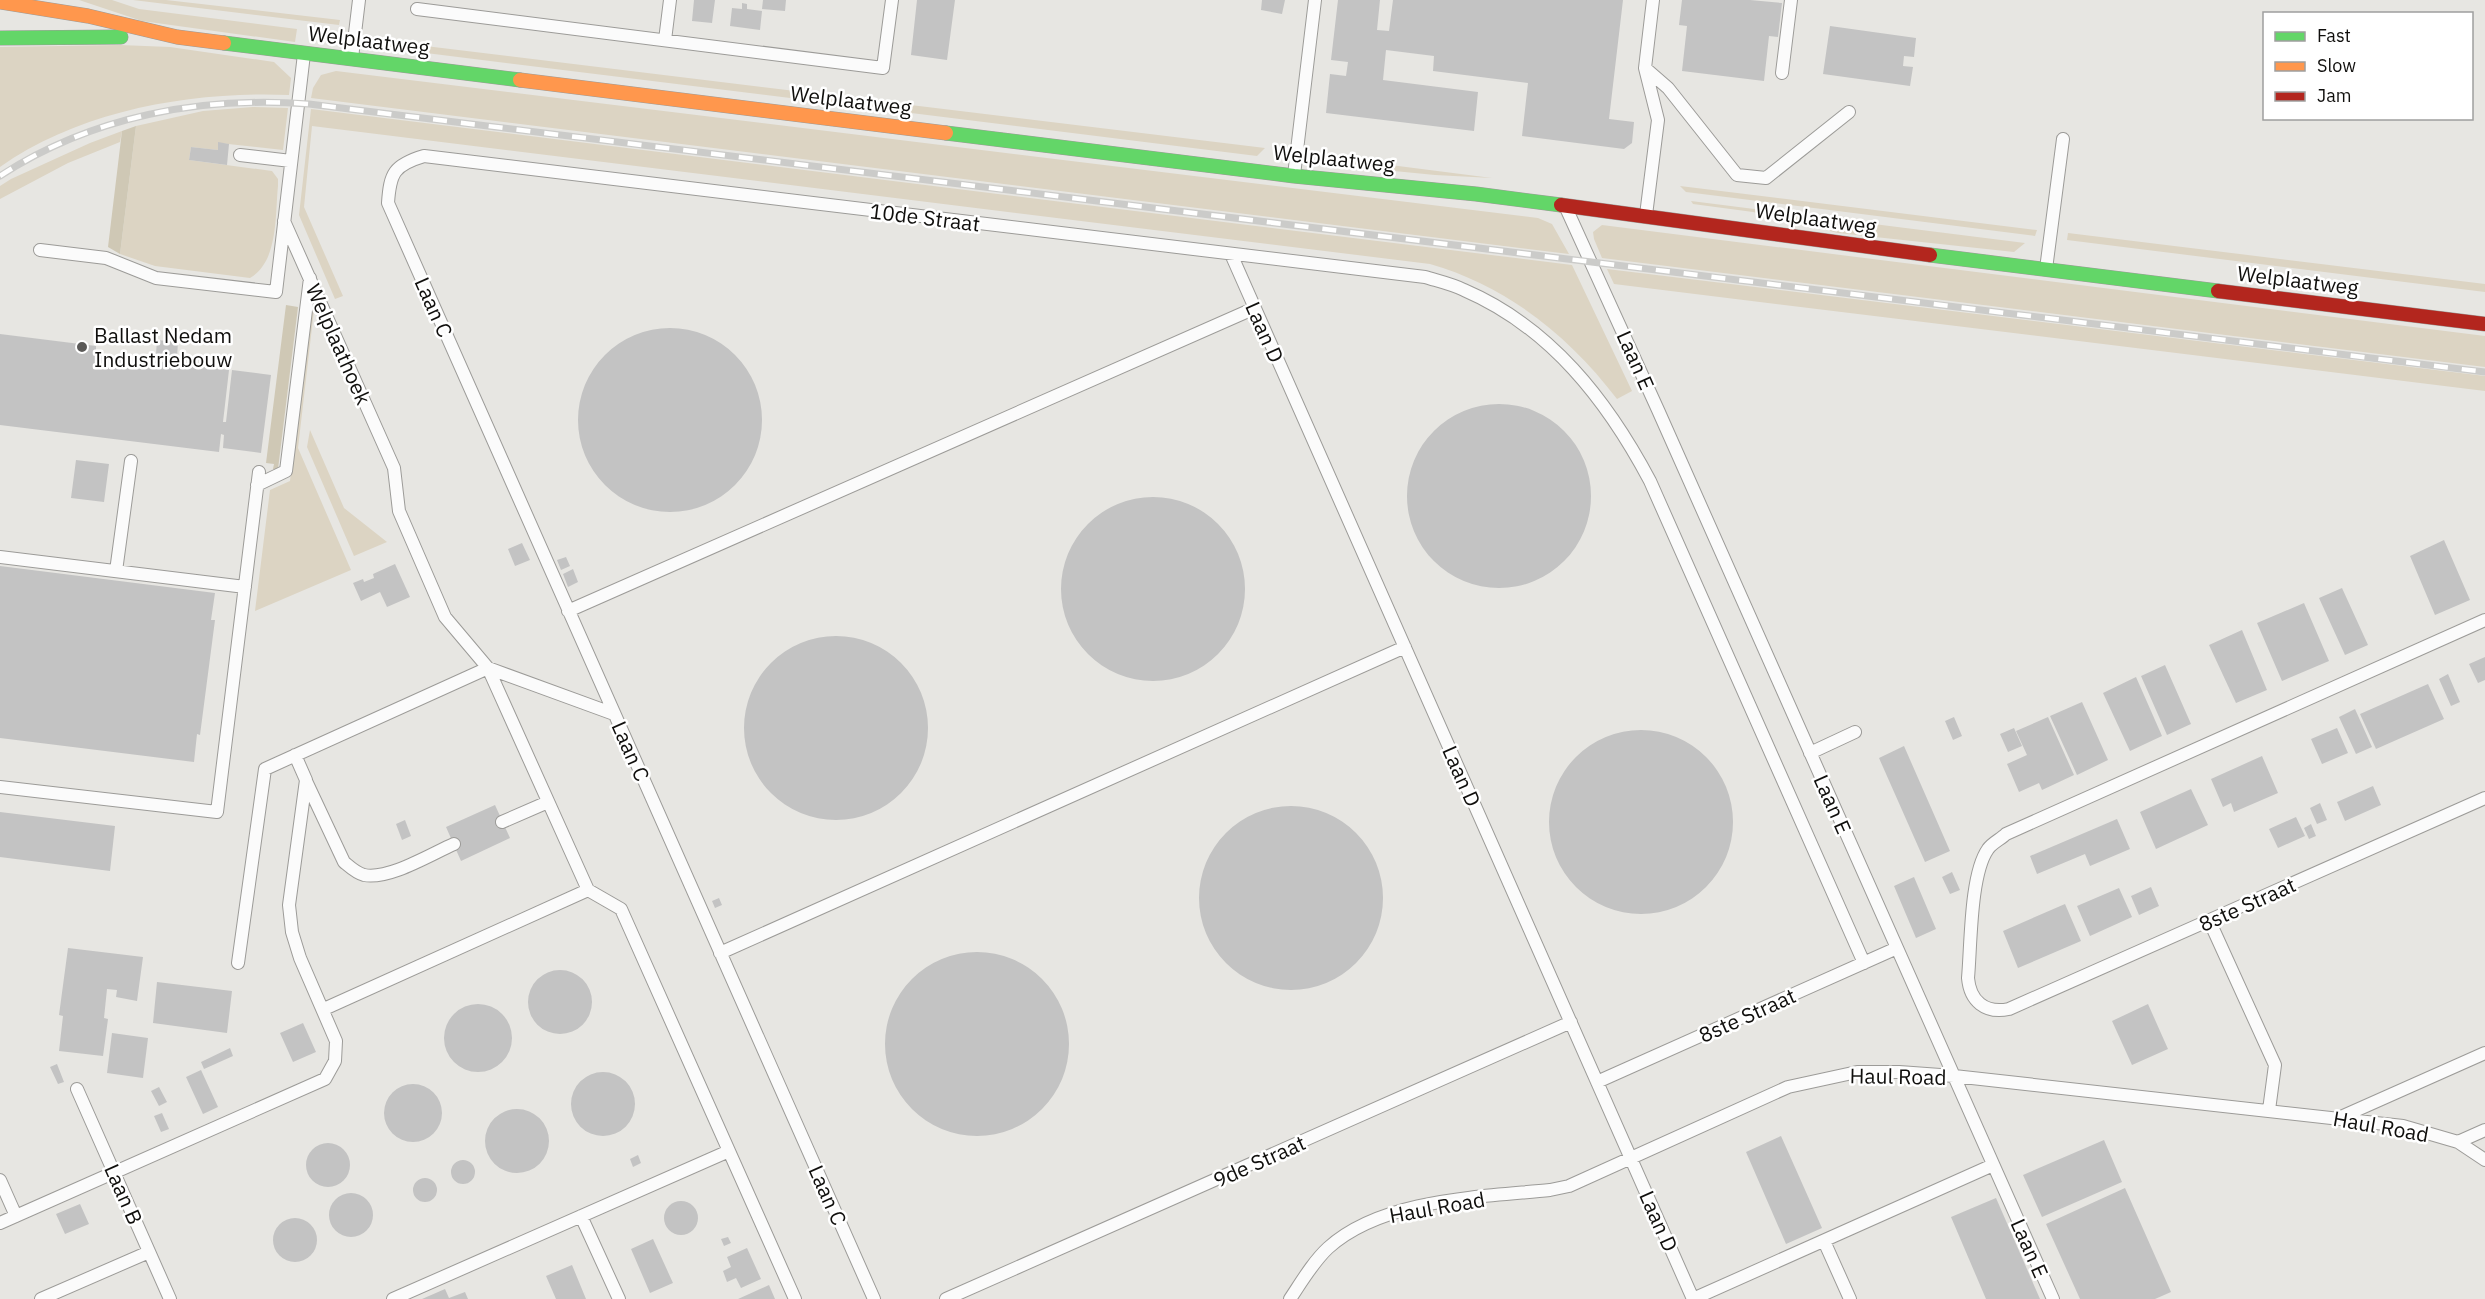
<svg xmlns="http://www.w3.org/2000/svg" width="2485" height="1299" font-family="'IBM Plex Sans',sans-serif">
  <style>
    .green { fill: #dcd4c3 }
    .forest { fill: #cfc8b5 }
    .building { fill: #c3c3c3 }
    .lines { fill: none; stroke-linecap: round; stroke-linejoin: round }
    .lane-casing { stroke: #9c9b98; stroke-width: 14 }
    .fast-casing { stroke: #9c9b98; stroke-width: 15 }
    .slow-casing { stroke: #9c9b98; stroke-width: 15 }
    .jam-casing { stroke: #9c9b98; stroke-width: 15 }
    .lane { stroke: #fbfbfb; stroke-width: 12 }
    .fast { stroke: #63d668; stroke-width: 14 }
    .slow { stroke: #ff974d; stroke-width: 14 }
    .jam { stroke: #b3261e; stroke-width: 14 }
    .rail-casing { stroke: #cbcbc9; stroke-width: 7 }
    .rail { stroke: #fff; stroke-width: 4.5; stroke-dasharray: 14; stroke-linecap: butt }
    .poi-dot { fill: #5b5a58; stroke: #fff; stroke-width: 2 }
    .labels { text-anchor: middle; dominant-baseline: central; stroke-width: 5; stroke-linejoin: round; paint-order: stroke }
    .street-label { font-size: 21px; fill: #100f0d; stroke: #fff }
    .poi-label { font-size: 21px; fill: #100f0d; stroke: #fff; text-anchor: start }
  </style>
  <rect width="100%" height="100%" fill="#e7e6e2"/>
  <path class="green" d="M79,0H112L139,9L297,29L295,42L142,21Z
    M133,0H166L340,20L339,25Z
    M384,41L1265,148L1257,156L386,48Z
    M120,45L170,47L274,62L291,78L289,95C192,91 81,110 0,167V47Z
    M336,71L1538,218L1552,224L1569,254L311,98L313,88L321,75Z
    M253,107L288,108L283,150L219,143L218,150L191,147L189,160L272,171L278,179V186C275,214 279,261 250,278L155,266L120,254L136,126L203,111Z
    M311,109L1572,265L1632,391L1617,399C1569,336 1507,286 1430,264L312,126L304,207L343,296L335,299L299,215Z
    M122,131L120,142L68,163L0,199V186L11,179L90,143Z
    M1320,156L1492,178L1435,175L1323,164Z
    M1680,186L2037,230L2035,236L1686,192Z
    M1691,201L2025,243L2014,252L1838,233L1753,212L1693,204Z
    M1602,225L2485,336V367L1602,258L1594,239L1593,232Z
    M2068,233L2485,284V292L2067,240Z
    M1607,269L2485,376V391L1614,284Z
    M310,309L314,310L298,448L351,570L255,611L270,490L290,481Z
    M310,430L344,508L387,542L354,556L307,447Z"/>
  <path class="forest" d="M136,126L120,254L108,247L122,131Z
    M286,305L298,307L278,469H273L274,464L266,463Z"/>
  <path class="building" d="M694,0H715L712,23L692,21Z
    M763,0H786L785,11L762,9Z
    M917,0H955L947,60L911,55Z
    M1262,0H1285L1282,14L1261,10Z
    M1338,0H1380L1377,30L1389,31L1393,0H1623L1609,119L1634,122L1632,143L1624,149L1522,136L1528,83L1433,71L1434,56L1386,50L1383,80L1478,92L1474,131L1326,113L1330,74L1346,76L1348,62L1331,60Z
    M1682,0H1750L1782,3L1778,37L1769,36L1764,81L1682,71L1687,26L1679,25Z
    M742,3L747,4V9L762,11L760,30L730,26L732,8L742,9Z
    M1830,26L1916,38L1914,57L1904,56L1903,66L1913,67L1910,86L1823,74Z
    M218,142L229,144L227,165L189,160L191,147L218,150Z
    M578 420a92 92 0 1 1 184 0a92 92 0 1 1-184 0Z
    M0,334L96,346V354L229,370L223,422H226L232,370L271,375L261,453L223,448L224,435L221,434L219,452L0,425Z
    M157,340L178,342L177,357L156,354Z
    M1407 496a92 92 0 1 1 184 0a92 92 0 1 1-184 0Z
    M76,460L109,464L104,502L71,498Z
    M1061 589a92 92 0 1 1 184 0a92 92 0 1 1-184 0Z
    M2444,540L2470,600L2435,615L2410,556Z
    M522,543L530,560L515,566L508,549Z
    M566,557L570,566L561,570L557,560Z
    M395,564L410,597L387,607L380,592L361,601L353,583L363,579L364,582L374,578L373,574Z
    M0,566L215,593L211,620H215L200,735L197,734L194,762L0,738Z
    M573,569L578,582L568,587L563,574Z
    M2342,588L2368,645L2345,655L2319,598Z
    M2304,603L2329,661L2282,681L2257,623Z
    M2242,630L2267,690L2236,703L2209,645Z
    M744 728a92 92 0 1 1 184 0a92 92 0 1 1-184 0Z
    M2485,657V680L2478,683L2469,664Z
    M2165,665L2191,724L2167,735L2141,676Z
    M2448,674L2460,702L2451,706L2439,679Z
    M2136,677L2162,736L2130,751L2103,693Z
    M2428,684L2444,719L2376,749L2360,714Z
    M2082,702L2108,760L2077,775L2050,716Z
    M2355,709L2372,747L2356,754L2339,717Z
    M1954,717L1962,736L1953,740L1945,721Z
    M2048,717L2074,775L2042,790L2039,783L2019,792L2007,764L2027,755L2016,731Z
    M2014,728L2022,746L2008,752L2000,734Z
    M2337,728L2348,753L2322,764L2311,739Z
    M1549 822a92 92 0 1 1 184 0a92 92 0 1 1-184 0Z
    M1904,746L1950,851L1925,862L1879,758Z
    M2262,756L2278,793L2234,812L2231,803L2223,807L2211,779Z
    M2373,786L2381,805L2345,821L2337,802Z
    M2191,789L2208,825L2156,849L2140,812Z
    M2320,803L2327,820L2317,824L2310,808Z
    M495,805L510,838L461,861L446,827Z
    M1199 898a92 92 0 1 1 184 0a92 92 0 1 1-184 0Z
    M0,812L115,826L110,871L0,857Z
    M2296,817L2305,836L2278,848L2269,829Z
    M2117,819L2130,849L2090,866L2085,854L2037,874L2030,856Z
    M405,820L411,836L402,840L396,824Z
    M2311,824L2316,836L2309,839L2304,828Z
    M1952,872L1960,890L1950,894L1942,877Z
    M1914,877L1936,929L1916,938L1894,886Z
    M2151,887L2159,906L2139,915L2131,896Z
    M2119,888L2132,917L2090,936L2077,906Z
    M719,898L722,905L715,908L712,901Z
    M2065,904L2081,941L2018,968L2003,931Z
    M68,948L143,957L137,1001L116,997L117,990L107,989L104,1018L108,1019L103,1056L59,1051L63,1016L59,1015Z
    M885 1044a92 92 0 1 1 184 0a92 92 0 1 1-184 0Z
    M528 1002a32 32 0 1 1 64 0a32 32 0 1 1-64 0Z
    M157,982L232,991L227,1033L153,1023Z
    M2148,1004L2168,1049L2132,1065L2112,1021Z
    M444 1038a34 34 0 1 1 68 0a34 34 0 1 1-68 0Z
    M303,1023L316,1052L293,1062L280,1033Z
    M112,1033L148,1038L143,1078L107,1073Z
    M230,1048L233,1056L204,1069L201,1062Z
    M57,1064L64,1082L58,1084L50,1067Z
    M201,1070L218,1107L203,1114L186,1077Z
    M571 1104a32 32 0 1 1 64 0a32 32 0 1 1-64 0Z
    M384 1113a29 29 0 1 1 58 0a29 29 0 1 1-58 0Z
    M159,1087L167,1102L159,1106L151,1091Z
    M485 1141a32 32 0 1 1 64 0a32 32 0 1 1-64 0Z
    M162,1113L169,1129L161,1132L154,1116Z
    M1781,1136L1822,1228L1786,1244L1746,1152Z
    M2104,1140L2122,1182L2042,1217L2023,1175Z
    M306 1165a22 22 0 1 1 44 0a22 22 0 1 1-44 0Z
    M638,1155L641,1163L633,1167L630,1159Z
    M451 1172a12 12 0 1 1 24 0a12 12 0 1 1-24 0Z
    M413 1190a12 12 0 1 1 24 0a12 12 0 1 1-24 0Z
    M2125,1188L2171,1292L2155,1299H2080L2046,1224Z
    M329 1215a22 22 0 1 1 44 0a22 22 0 1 1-44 0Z
    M1996,1198L2040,1299H1986L1951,1217Z
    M664 1218a17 17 0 1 1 34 0a17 17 0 1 1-34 0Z
    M80,1204L89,1224L65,1234L56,1214Z
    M273 1240a22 22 0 1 1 44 0a22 22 0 1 1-44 0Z
    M728,1237L731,1243L724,1246L721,1239Z
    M653,1239L673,1283L650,1293L631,1249Z
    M747,1248L761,1279L741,1288L736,1278L727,1282L723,1271L731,1267L727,1257Z
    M572,1265L586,1299H556L546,1276Z
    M769,1285L775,1299H738Z
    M445,1289L449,1298L465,1292L468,1299H422Z"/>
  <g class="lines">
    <defs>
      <path id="lane" d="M417,9L883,68L892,0
        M665,40L670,0
        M352,58L359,0
        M1645,68L1668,88L1737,175L1766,178L1849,112
        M1782,73L1791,0
        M240,155L291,161
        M1294,175L1315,0
        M1567,210L1658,410L2053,1299
        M1646,215L1658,120L1645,68L1653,0
        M284,221L394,468L399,511L445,617L488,668L588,890L621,909L795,1299
        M40,250L106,258L156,278L276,292L304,54
        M1231,254L1693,1299
        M2046,269L2063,139
        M257,485L286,471L310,278
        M0,557L245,587
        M116,571L131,461
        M568,611L1255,308
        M2485,620L2006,834C2001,839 1992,843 1988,849C1970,874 1971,946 1968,978C1970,1001 1985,1014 2009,1009L2485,798
        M1810,753L1855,732
        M306,781L344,862C350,867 356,873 364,875C389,880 431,854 454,844
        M0,787L217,812L259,472
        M502,822L548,802
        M2209,920L2275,1065L2269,1110
        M720,953L1405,647
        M238,963L265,769L488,668L614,714
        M324,1009L588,890
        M1597,1082L1897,948
        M77,1089L170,1299
        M2341,1117L2485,1053
        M2458,1142L2485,1130
        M0,1180L16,1216
        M581,1216L619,1299
        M0,1223L325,1079L335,1061L336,1041L300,958L292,932L289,905L306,780L295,755
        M1824,1241L1850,1299
        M41,1299L149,1252
        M393,1299L729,1151
        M874,1299L388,203C390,173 394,165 424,156L1425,277C1438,281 1452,284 1464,290C1550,327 1607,400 1650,481L1864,963
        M946,1299L1571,1022
        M1290,1299C1302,1281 1313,1262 1328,1248C1382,1199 1480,1197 1550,1190L1569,1186L1788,1087L1857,1072H1899L1954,1076L2403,1126L2458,1142L2485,1160
        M1693,1299L1993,1165"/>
      <path id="fast" d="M0,38L121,37
        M224,43L520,80
        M946,133L1294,176L1476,194L1561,205
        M1930,255L2218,291"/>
      <path id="slow" d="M0,2L88,16L177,37L224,43
        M520,80L946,133"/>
      <path id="jam" d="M1561,205L1930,255
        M2218,291L2485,324"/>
    </defs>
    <use href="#lane" class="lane-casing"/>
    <use href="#fast" class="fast-casing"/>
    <use href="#slow" class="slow-casing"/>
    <use href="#jam" class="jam-casing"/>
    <use href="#lane" class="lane"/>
    <use href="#fast" class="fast"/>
    <use href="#slow" class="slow"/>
    <use href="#jam" class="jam"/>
    <defs>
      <path id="rail" d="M0,176C92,116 201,96 309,104L2485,372"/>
    </defs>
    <use href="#rail" class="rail-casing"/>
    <use href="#rail" class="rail"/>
  </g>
  <circle class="poi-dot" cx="82" cy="347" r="6"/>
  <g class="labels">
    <g class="street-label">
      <text transform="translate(369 40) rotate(7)">Welplaatweg</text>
      <text transform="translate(851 100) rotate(7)">Welplaatweg</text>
      <text transform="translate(1334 158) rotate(6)">Welplaatweg</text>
      <text transform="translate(925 217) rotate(7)">10de Straat</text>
      <text transform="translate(1816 218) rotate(8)">Welplaatweg</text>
      <text transform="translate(2298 280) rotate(7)">Welplaatweg</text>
      <text transform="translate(434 307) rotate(66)">Laan C</text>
      <text transform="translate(1265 332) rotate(66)">Laan D</text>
      <text transform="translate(339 344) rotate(66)">Welplaathoek</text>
      <text transform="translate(1636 360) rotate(66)">Laan E</text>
      <text transform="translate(631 751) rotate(66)">Laan C</text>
      <text transform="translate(1462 776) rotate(66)">Laan D</text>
      <text transform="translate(1833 804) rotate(66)">Laan E</text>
      <text transform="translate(2247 904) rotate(-24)">8ste Straat</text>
      <text transform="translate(1747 1015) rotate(-24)">8ste Straat</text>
      <text transform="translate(1898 1076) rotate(1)">Haul Road</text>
      <text transform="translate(2381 1126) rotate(10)">Haul Road</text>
      <text transform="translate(1259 1161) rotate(-24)">9de Straat</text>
      <text transform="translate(124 1194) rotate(66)">Laan B</text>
      <text transform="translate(828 1195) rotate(66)">Laan C</text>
      <text transform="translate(1437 1207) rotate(-10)">Haul Road</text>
      <text transform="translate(1659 1221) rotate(66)">Laan D</text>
      <text transform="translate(2030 1248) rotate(66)">Laan E</text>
    </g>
    <g class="poi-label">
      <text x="94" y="335">Ballast Nedam<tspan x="94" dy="24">Industriebouw</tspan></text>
    </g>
  </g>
  <rect x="2263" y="12" width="210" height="108" fill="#ffffff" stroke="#9f9f9e" stroke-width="1.5"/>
  <rect x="2275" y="32" width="30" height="9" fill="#63d668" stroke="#9f9f9e" stroke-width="1.5"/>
  <text x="2317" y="42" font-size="18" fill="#100f0d">Fast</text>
  <rect x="2275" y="62" width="30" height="9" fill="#ff974d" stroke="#9f9f9e" stroke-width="1.5"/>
  <text x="2317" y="72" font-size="18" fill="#100f0d">Slow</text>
  <rect x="2275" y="92" width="30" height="9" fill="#b3261e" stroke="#9f9f9e" stroke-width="1.5"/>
  <text x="2317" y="102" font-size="18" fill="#100f0d">Jam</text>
</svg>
